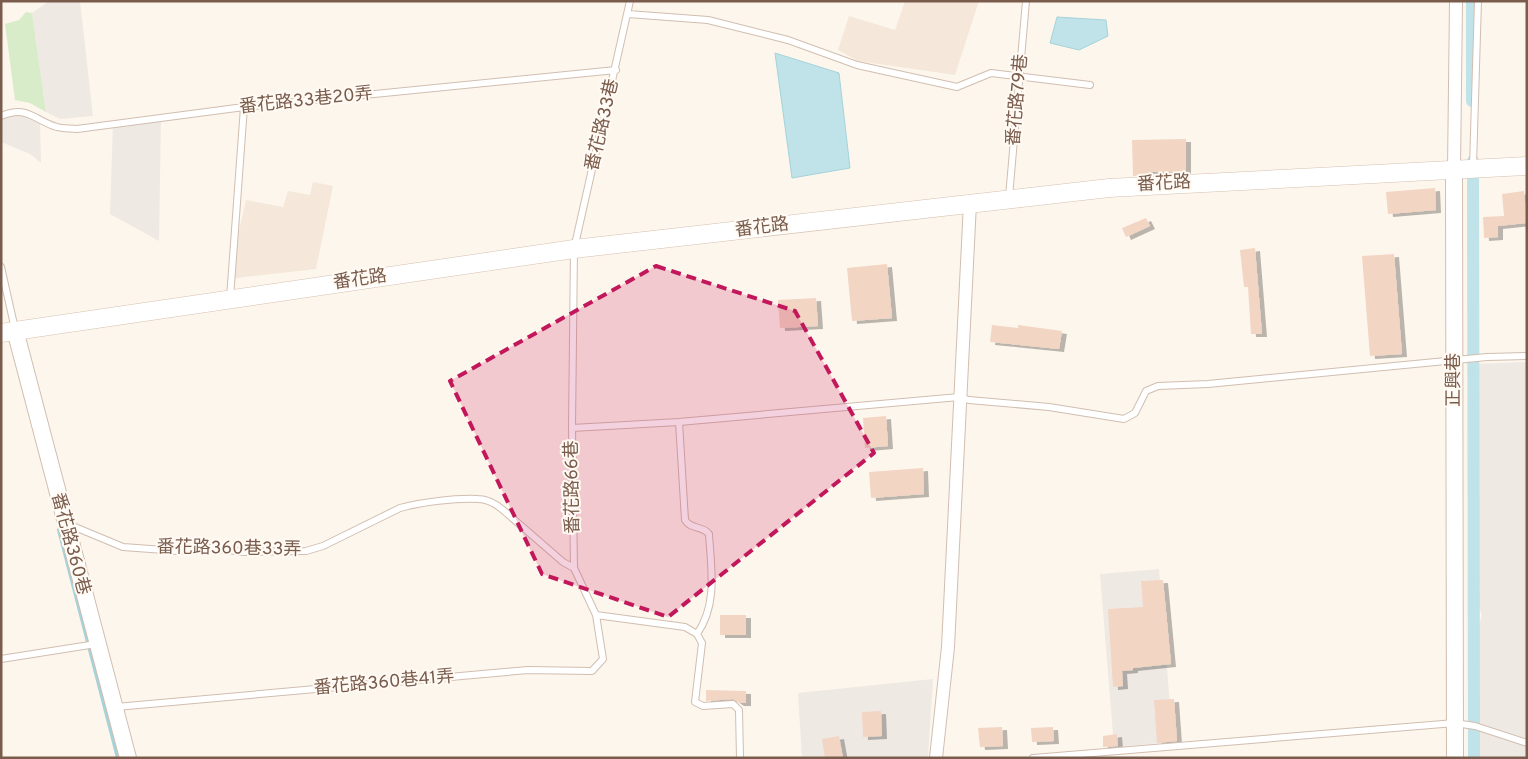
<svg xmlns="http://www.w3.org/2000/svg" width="1528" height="759" font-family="Overpass,'Noto Sans TC',sans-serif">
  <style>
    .residential { fill: #f5e8da }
    .industrial { fill: #efe9e4 }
    .green { fill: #d8ecc9 }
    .water { fill: #bfe3e8; stroke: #a5d3da }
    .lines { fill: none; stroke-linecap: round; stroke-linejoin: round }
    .stream { stroke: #a5d3da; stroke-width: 4 }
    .canal { stroke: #bfe3e8; stroke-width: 12 }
    .building { fill: #f3d5c3; filter: url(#shadow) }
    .service-casing { stroke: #d1beb0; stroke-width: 8 }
    .minor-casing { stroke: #d1beb0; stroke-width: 14 }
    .tertiary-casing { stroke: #d1beb0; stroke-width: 18 }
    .secondary-casing { stroke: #d6c0b0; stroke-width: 19 }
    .service { stroke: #fff; stroke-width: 6 }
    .minor { stroke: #fff; stroke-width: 12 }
    .tertiary { stroke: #fff; stroke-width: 16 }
    .secondary { stroke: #fff; stroke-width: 18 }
    .marked { fill: #c2185b; fill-opacity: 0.2; stroke: #c2185b; stroke-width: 4; stroke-dasharray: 10 6; stroke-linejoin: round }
    .labels { text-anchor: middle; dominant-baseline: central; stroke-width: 4; stroke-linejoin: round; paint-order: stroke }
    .street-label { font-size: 18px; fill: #7a5c4d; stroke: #fffaf3 }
  </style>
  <defs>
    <filter id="shadow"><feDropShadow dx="5" dy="3" stdDeviation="0" flood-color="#0004"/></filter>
  </defs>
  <rect width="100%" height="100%" fill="#fdf6ec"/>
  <path class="residential" d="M905,1H979L955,75L858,61L838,50L849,16L895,30Z
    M313,182L333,186L316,269L228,279L246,200L283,207L288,191L310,195Z"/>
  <path class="industrial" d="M49,1H80L93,116L60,119L46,112L32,13Z
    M21,114L40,121L41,163L30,154L1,142V117Z
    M161,117L159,241L110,214L113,122Z
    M1526,362L1527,758H1473L1474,641L1482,615L1471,584L1473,364Z
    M1159,569L1173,742L1114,747L1100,574Z
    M933,679L928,758H802L798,693Z"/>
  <path class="green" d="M26,12L32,13L46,112L30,103L15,100L5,24L19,20Z"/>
  <path class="water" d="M1057,17L1106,20L1108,36L1079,50L1050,43Z
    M775,53L839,73L850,168L792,178Z"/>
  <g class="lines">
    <path class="stream" d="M59,530L118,758"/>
    <path class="canal" d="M1472,1V101
      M1473,161L1474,758"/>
  </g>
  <path class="building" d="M1186,139V172H1151V175L1133,176L1132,140Z
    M1435,188L1436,210L1388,214L1386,192Z
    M1524,191L1527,223L1498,226V237L1484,238L1483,217L1504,216L1502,194Z
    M1146,218L1150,226L1126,237L1122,228Z
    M1255,248L1262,334H1251L1248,287H1244L1240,250Z
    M1394,254L1402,354L1370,356L1362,256Z
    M887,264L892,318L852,321L847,268Z
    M816,298L818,326L780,328L778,300Z
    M992,325L1018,328V325L1062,331L1059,349L990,342Z
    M886,416L888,446L865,448L863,418Z
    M923,468L924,494L871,498L869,472Z
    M1163,580L1171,664L1133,668V670L1122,671L1123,686L1113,687L1108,609L1143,607L1141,581Z
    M720,615H746V635H720Z
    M706,690L746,691V703H739L733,699L706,701Z
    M1174,699L1177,741L1157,743L1154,700Z
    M881,711L882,736L863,737L862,712Z
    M1002,727L1003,746L980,747L978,728Z
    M1053,727L1054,741L1032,742L1031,728Z
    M1117,734L1118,746L1103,747V736Z
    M839,736L843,758H825L822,739Z"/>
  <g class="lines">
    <defs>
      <path id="service" d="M630,1L574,249L572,428L574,568L596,615L685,627L697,634
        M628,14L708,20L788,40L857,65L957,87L991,73L1090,85
        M1,116C29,105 33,120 57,127C63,129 71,128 77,129L244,107L616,70
        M1473,166L1478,1
        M1009,197L1026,1
        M1,267L15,329
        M230,298L244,107
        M679,422L685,520C691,530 702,525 709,534C711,568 718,604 697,634L702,643L695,702L703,706L733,704L739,710L740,758
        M572,428L679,422L959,397L969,400L1049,407L1124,419L1135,413L1146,391L1158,386L1208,384L1487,357L1527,356
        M70,525L123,547L178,551L203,547L244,552L306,551L323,546L400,508C422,502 455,498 478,499C488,499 496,504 503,510L563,562L574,568
        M1,659L96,644
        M116,707L528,670L592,671L603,659L596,615
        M1033,758L1455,723L1475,726L1527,743"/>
      <path id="minor" d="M1454,170L1456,1
        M936,758L948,647L970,203"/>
      <path id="tertiary" d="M1454,170L1455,758
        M15,330L128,758"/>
      <path id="secondary" d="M1,333L574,249L1109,188L1527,166"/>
    </defs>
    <use href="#service" class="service-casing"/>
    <use href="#minor" class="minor-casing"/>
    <use href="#tertiary" class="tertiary-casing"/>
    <use href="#secondary" class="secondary-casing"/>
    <use href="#service" class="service"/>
    <use href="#minor" class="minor"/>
    <use href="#tertiary" class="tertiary"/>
    <use href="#secondary" class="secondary"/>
  </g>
  <path class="marked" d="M656,266L795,311L874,453L668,617L542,574L450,381Z"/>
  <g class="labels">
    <g class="street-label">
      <text transform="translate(1018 100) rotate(-85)">番花路79巷</text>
      <text transform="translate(306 101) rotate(-6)">番花路33巷20弄</text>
      <text transform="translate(603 125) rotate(-77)">番花路33巷</text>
      <text transform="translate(1164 184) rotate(-3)">番花路</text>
      <text transform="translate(762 228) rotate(-7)">番花路</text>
      <text transform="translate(360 280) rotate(-8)">番花路</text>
      <text transform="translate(1454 380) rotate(-90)">正興巷</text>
      <text transform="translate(573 487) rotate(-91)">番花路66巷</text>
      <text transform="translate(70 544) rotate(75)">番花路360巷</text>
      <text transform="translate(229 549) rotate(1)">番花路360巷33弄</text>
      <text transform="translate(384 683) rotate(-5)">番花路360巷41弄</text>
    </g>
  </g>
  <rect width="1528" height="759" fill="none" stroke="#7a5c4d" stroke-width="5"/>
</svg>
